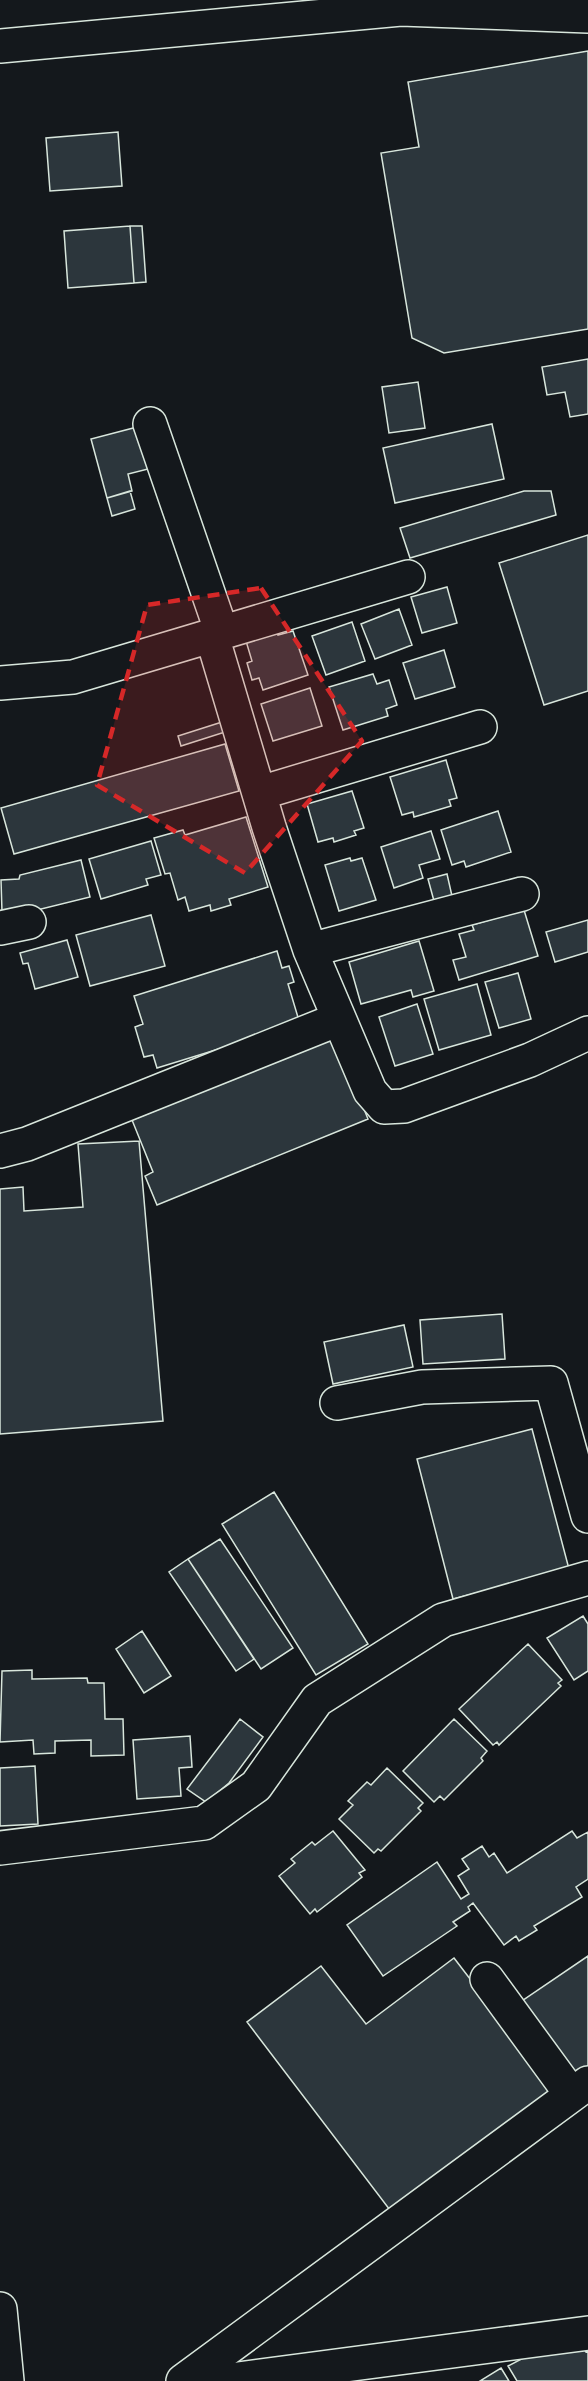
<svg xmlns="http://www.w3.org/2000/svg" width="588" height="2381" font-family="'Archivo Narrow',sans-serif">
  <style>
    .building { fill: #2c363c; stroke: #d8e6dc; stroke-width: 1.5 }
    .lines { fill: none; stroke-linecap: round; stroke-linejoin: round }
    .minor-casing { stroke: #d8e6dc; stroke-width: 36 }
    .minor { stroke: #14181c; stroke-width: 33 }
    .marked { fill: #d62828; fill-opacity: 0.2; stroke: #d62828; stroke-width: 4.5; stroke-dasharray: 12 8; stroke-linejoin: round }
  </style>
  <rect width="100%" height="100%" fill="#14181c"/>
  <path class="building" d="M588,51V329L444,353L412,338L381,153L419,147L408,82Z
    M118,132L122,186L50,191L46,138Z
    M130,226L134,283L68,288L64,231Z
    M130,226H142L146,282L134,283Z
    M588,359V414L570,417L565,392L547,395L542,367Z
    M418,382L425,428L389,433L382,387Z
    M492,424L504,479L395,503L383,448Z
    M141,426L152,468L128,474L132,491L107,498L91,439Z
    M130,491L135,509L112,516L107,498Z
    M524,491H551L556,515L410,558L400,528Z
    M588,535V691L544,705L499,563Z
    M447,587L457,623L422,633L411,597Z
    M399,609L412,645L375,659L361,624Z
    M352,622L365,661L326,675L312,636Z
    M277,631L278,635L293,631L308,675L263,690L259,678L252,680L247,663L252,661L246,641Z
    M444,650L455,687L415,699L403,663Z
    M373,674L377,684L389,680L397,705L386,709L388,716L343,730L329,687Z
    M310,688L322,726L273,741L261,704Z
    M222,722L225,732L181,746L178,736Z
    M225,744L239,791L14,854L1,808Z
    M446,760L457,798L449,800L451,806L414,817L413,812L402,815L390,777Z
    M352,791L364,828L354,831L356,835L334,842L333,838L318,842L307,804Z
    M498,811L511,852L466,867L464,861L452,865L441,830Z
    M246,817L268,887L229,899L231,905L211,911L210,905L189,911L185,897L178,900L170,873L165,874L154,838L183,830L185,835Z
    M431,831L440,859L419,865L423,878L394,888L381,847Z
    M151,841L161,875L146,879L148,885L101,899L89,859Z
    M350,858L351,861L362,858L376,900L339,911L325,865Z
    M81,860L90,897L29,912H2L1,880L19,879L20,875Z
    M447,874L452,896L434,901L428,879Z
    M524,910L538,956L459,980L453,960L466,957L459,934L474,930L472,925Z
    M151,915L165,966L90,986L76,935Z
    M588,920V952L555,962L546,932Z
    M67,940L78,977L35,989L28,963L23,964L20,953Z
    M419,941L434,991L413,997L411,990L361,1004L349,962Z
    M277,951L282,968L289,966L294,982L288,984L300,1024L157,1068L153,1055L144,1057L135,1027L143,1024L134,996Z
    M518,973L531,1019L499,1028L485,982Z
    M477,984L491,1035L439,1050L424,999Z
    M417,1004L433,1054L395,1066L379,1017Z
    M335,1037L368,1119L157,1205L145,1176L153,1172L132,1120Z
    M139,1141L163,1421L0,1434V1189L23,1187L24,1211L83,1207L78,1144Z
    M502,1314L505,1359L423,1364L420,1320Z
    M404,1325L413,1367L333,1384L324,1342Z
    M532,1429L569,1569L453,1599L417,1459Z
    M274,1492L368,1644L316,1675L222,1524Z
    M220,1539L293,1648L261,1669L188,1559Z
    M188,1559L254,1659L236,1671L169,1572Z
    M583,1616L588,1624V1671L574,1680L547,1638Z
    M142,1631L171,1676L144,1693L116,1649Z
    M528,1644L562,1680L558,1683L561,1686L499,1745L497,1742L493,1745L459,1709Z
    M32,1670V1679L87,1678L88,1683H104L105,1719H123L124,1755L91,1756V1740L55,1741V1753L34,1754L33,1740L0,1742L2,1671Z
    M240,1719L263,1737L229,1783L206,1802L187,1789Z
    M454,1719L487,1751L481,1758L483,1761L444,1800L440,1796L434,1802L403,1771Z
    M190,1736L192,1767L179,1768L181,1796L137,1799L133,1740Z
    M35,1766L38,1824L0,1826V1768Z
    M387,1768L423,1803L418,1808L421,1811L381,1851L378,1849L374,1853L339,1819L353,1805L348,1801L367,1782L371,1785Z
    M333,1831L365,1870L359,1873L362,1877L317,1912L315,1909L310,1914L279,1876L295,1863L291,1859L312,1842L315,1845Z
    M572,1831L577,1838L588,1832V1879L576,1887L582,1897L534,1926L537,1930L519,1941L516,1936L504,1945L473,1903L468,1907L470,1911L453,1922L457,1926L383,1976L347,1925L437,1862L461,1899L469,1894L458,1876L469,1869L462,1859L482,1846L489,1857L494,1853L507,1873Z
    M588,1956V2077L572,2088L516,2005Z
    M454,1958L559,2095L396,2218L247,2022L321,1966L366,2024Z
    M583,2348L586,2352L588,2351V2381H517L508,2366L527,2356Z
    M501,2368L509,2381H480Z"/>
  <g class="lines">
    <defs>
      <path id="minor" d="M0,46L401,9L588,16
        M150,424L222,633
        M212,636L269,827L310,950L370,1091L384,1107L404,1106L530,1060L588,1033
        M0,683L73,677L408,577
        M260,793L480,727
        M0,928L29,922
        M310,950L522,894
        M0,1151L27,1144L339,1019
        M337,1403L422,1387L551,1383L588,1516
        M0,1848L204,1823L256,1786L317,1700L443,1620L588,1578
        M487,1979L571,2094
        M0,2309L7,2381
        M183,2381L588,2083
        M223,2381L588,2333"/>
    </defs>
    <use href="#minor" class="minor-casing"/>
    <use href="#minor" class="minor"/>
  </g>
  <path class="marked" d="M261,588L362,741L245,873L97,785L147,605Z"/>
</svg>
